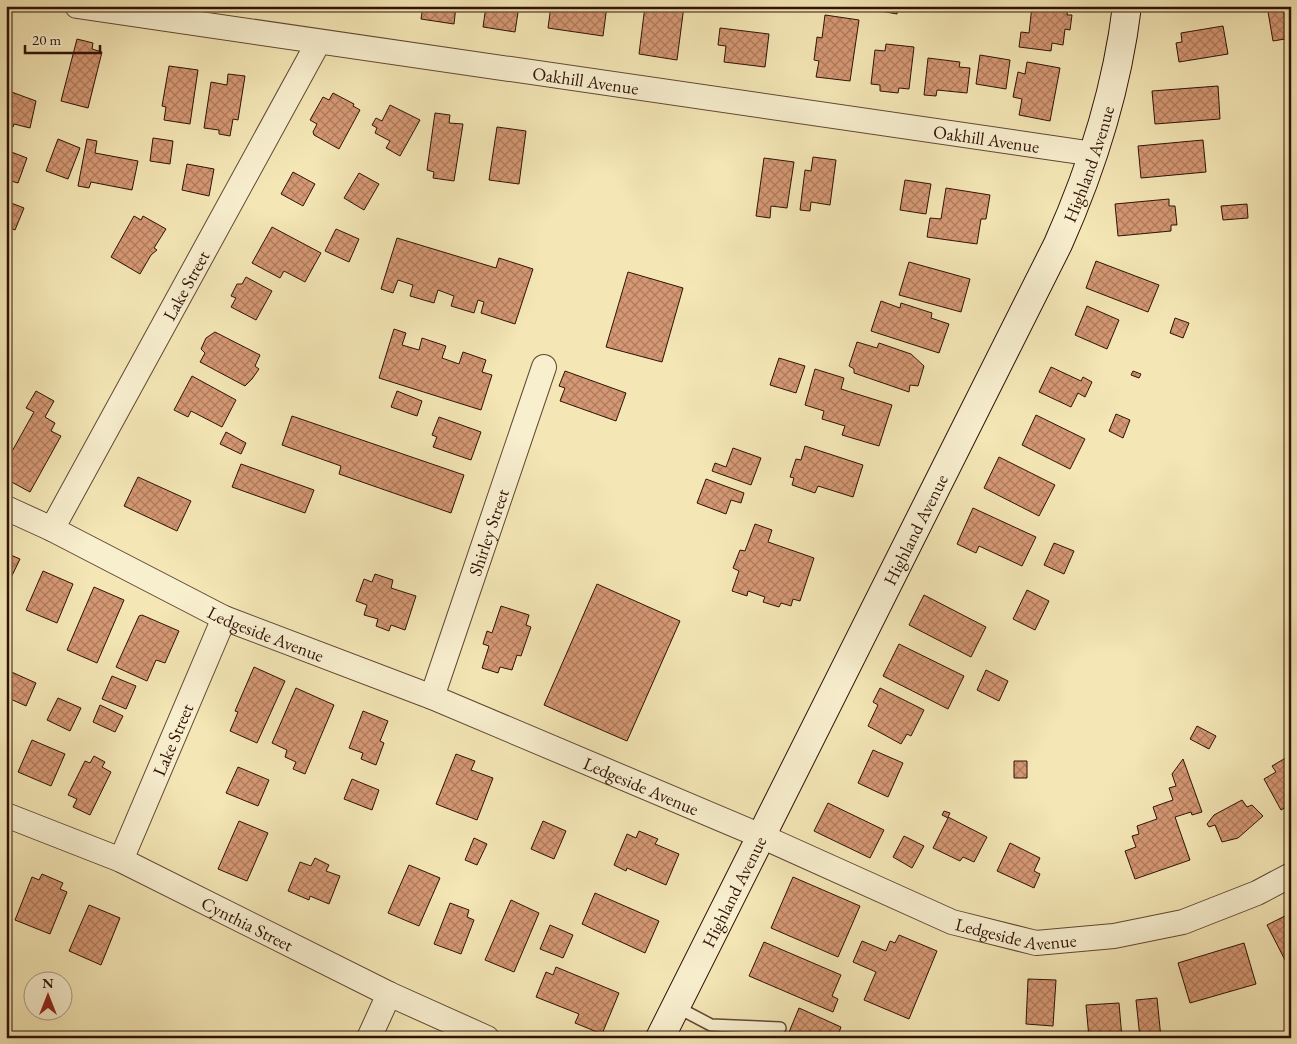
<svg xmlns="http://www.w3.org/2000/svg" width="1297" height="1044" font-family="'EB Garamond',serif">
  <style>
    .building { fill: url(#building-cross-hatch); stroke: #301206 }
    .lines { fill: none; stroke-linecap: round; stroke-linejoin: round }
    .service-casing { stroke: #614732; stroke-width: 14 }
    .minor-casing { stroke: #614732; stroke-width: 26 }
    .secondary-casing { stroke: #301206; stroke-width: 30 }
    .service { stroke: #f8efcf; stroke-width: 11 }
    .minor { stroke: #f8efcf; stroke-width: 24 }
    .secondary { stroke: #f8efcf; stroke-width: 28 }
    .labels { text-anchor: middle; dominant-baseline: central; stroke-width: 5; stroke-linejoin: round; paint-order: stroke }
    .street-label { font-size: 18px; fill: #301206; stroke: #f8efcf }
  </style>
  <defs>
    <pattern id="building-cross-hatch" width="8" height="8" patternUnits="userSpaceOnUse" patternTransform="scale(1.25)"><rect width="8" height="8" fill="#d59874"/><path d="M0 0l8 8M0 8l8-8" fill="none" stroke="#ad7b5d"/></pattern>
  </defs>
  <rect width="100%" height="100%" fill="#f4e6b5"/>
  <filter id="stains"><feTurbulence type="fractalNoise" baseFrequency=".004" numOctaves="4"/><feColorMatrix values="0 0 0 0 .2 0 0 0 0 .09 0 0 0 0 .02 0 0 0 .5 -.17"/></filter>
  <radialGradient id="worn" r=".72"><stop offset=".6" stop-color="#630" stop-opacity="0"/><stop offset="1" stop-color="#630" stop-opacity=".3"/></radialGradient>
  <path class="building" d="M423,6H456L454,24L421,19Z
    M486,6H519L515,32L483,27Z
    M551,6H607L603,36L548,28Z
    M645,6H684L677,60L639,54Z
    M870,6H898L897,14L869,9Z
    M1032,6H1068L1067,15H1072L1070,30L1065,29L1063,45L1052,43L1051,51L1019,47L1021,32L1029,33Z
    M1267,6H1291V38L1273,41Z
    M825,15L859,20L850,81L816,77L819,61L814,60L817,37L822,38Z
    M1223,26L1228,54L1179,62L1176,43L1182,42L1181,33Z
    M720,28L769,34L765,67L724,62L726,46L718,45Z
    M77,39L93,43L92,49L102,52L88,108L61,101Z
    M886,44L914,47L909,89L899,88L898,93L880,91V85L871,84L875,50L885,51Z
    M980,55L1010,60L1006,89L976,84Z
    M928,58L960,62L959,67L970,68L967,93L937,90L936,96L924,95Z
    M1027,62L1060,68L1050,121L1019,115L1022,99L1013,97L1018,72L1025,74Z
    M169,66L198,70L190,124L164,120L166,107L162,106Z
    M228,74L245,76L238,120L233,119L230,136L219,134V130L204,128L211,82L227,85Z
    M1218,86L1220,119L1155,124L1152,91Z
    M6,90L36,101L30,128L14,124L13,127L6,126Z
    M333,93L354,104L353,106L360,110L339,149L314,135L313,132L317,124L310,120L323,97L329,100Z
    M390,105L420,120L400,156L386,148L390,141L375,133L377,128L372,125L376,118L382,121Z
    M435,113L450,115L449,123L463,124L454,181L433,178L434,172L427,170Z
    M497,127L526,131L519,184L489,180Z
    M153,138L173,141L170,164L150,161Z
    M58,139L80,148L68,179L46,171Z
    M87,139L97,141L95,153L138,161L132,190L91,182L89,188L78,186Z
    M1203,140L1206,172L1141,178L1138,146Z
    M6,150L27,158L18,183L11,181L9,187L6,186Z
    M813,157L836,160L830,205L811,202L810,211L800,210L805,170L811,171Z
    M764,158L794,162L787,208L771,206L770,218L756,216Z
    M187,164L214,169L209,196L182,190Z
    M293,172L315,184L303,206L281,194Z
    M359,173L379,184L364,210L344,198Z
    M905,180L931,184L926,214L900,210Z
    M946,188L990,195L986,219H981L977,244L927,237L930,218L941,219Z
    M1169,199V206H1175L1177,225H1171V231L1118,236L1115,204Z
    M6,201L24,208L15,230L6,226Z
    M1247,204L1248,218L1223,220L1221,206Z
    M134,216L141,220L143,216L166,229L154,248L157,250L151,255L140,274L111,257Z
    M272,227L321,253L305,282L284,271L280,278L252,263Z
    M336,229L359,239L349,262L325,251Z
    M397,238L496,268L499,258L533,269L515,324L481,313L484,302L478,300L474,313L451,306L454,296L438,290L434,303L410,296L413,285L398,280L393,293L381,289Z
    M1096,261L1159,285L1148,312L1086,288Z
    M909,262L970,279L961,312L899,295Z
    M628,272L683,288L662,362L606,347Z
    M246,277L272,291L256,320L231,307L236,298L231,296L237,284H242Z
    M881,301L900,308L901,303L932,313L931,318L949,324L939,353L871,331Z
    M1087,306L1119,320L1107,349L1075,335Z
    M1175,318L1189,323L1183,338L1170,333Z
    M394,329L406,333L402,345L419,350L422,338L446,346L442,358L459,364L463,352L486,360L482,372L492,375L481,410L379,378Z
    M215,332L260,355L255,366L259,369L252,379L245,386L200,362L205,353L201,349L206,338Z
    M857,342L877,348L879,343L911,354L924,366L918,386L910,385L909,392L854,373V369L849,366Z
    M779,358L805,366L796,393L770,385Z
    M1051,367L1081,381L1083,377L1092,382L1085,397L1078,393L1071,407L1039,392Z
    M815,369L844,378L841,389L892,405L879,446L842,435L845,426L822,419L824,411L805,405Z
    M565,371L626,393L616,421L560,401L565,388L559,386Z
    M1133,371L1141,374L1139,378L1131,375Z
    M192,376L236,400L222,427L191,411L188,417L174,410Z
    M36,391L54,401L45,417L55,423L51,431L61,436L30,492L6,479V462L34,412L26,408Z
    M397,391L422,401L417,416L391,407Z
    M1116,414L1130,420L1123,438L1109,431Z
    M1036,415L1085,439L1070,469L1022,445Z
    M292,416L464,475L451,513L339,474L341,466L282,445Z
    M439,417L481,432L471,460L433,447L437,437L432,435Z
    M226,432L246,443L241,454L220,444Z
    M805,446L863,465L853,497L818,486L815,493L792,485L794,478L790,477L796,459L801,460Z
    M733,448L761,458L751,485L712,471L715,463L726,467Z
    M999,457L1055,485L1039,516L984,488Z
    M241,464L314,490L305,513L232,487Z
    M138,477L191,501L177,531L124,506Z
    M706,479L744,493L741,503L731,500L726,514L697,503Z
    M973,508L1036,537L1022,566L979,546L976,553L957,544Z
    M755,524L772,530L768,542L814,558L800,601L793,599L791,606L781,603L779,607L763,602L765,597L748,591L747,596L732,591L739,571L733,568L740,550L745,551Z
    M1054,543L1074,551L1064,574L1044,565Z
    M6,553L20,559L6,588Z
    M43,571L73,584L57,623L26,610Z
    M375,574L393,580L391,588L416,596L405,630L391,625L389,631L376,626L378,619L364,615L367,605L356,601L364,579L372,582Z
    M597,584L680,621L627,741L544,705Z
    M94,587L124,600L97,663L67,650Z
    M1027,590L1049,601L1035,630L1013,619Z
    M924,595L986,627L971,657L909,625Z
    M501,606L529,615L526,625L531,627L521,656L517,655L512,670L500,667L498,673L482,668L489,646L483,644L487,631L492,633Z
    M142,615L179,631L165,663L156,660L147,681L116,667L139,616Z
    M899,644L964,676L948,709L883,676Z
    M254,667L285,681L257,743L230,731L238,712L235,711Z
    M7,670L36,683L26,706L6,697Z
    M986,670L1008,681L999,701L977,690Z
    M112,676L136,686L126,709L102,699Z
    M296,688L334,705L305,774L293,769L296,762L285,757L287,750L272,743Z
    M880,688L924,710L911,736L907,734L901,744L868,726L878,705L873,702Z
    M58,698L81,708L70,731L47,720Z
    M100,705L123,716L115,732L93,722Z
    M363,711L388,721L380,741L384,743L376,765L361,759L363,753L349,748Z
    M1197,726L1216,736L1209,749L1190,739Z
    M32,740L65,754L51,786L18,772Z
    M873,750L903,763L888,797L858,783Z
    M456,754L475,761L471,770L493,778L477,820L436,804Z
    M94,756L105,762L102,767L111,772L90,815L73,807L77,799L68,795L85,761L90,763Z
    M1289,756L1291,804L1281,810L1264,779L1276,772L1272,766Z
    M1183,759L1202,812L1192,815L1191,812L1175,817L1190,860L1135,879L1125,851L1136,847L1132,836L1139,834L1137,826L1157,819L1153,807L1173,800L1169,788L1176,786L1172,774Z
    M1014,761H1027V778H1014Z
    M238,767L269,780L258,806L226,793Z
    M352,779L379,790L372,810L344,799Z
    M1242,800L1247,807L1252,805L1263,816L1238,838L1222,842L1215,825L1209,827L1207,824L1214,815Z
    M828,803L884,830L870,858L814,831Z
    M944,811L950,813L948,817L987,837L974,862L963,857L960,861L933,848L948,818L942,815Z
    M239,821L268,833L247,881L218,869Z
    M543,821L566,831L554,859L531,849Z
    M639,831L658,839L655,844L679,854L666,885L627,868L626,871L614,865L627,834L636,838Z
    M904,836L924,846L912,868L893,857Z
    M474,838L487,844L477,865L465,860Z
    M1010,843L1040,858L1034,871L1040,874L1034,888L997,871Z
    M315,858L329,865L326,871L340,876L329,904L310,896L309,900L288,891L300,862L311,866Z
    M409,865L440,878L419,926L388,913Z
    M42,874L63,883L60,889L67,892L50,934L15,920L32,877L39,880Z
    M793,877L860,906L838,957L771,928Z
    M595,893L659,921L645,953L582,924Z
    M511,900L539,913L514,972L485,960Z
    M450,903L469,910L467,917L474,920L461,954L434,944Z
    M89,905L120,918L101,965L69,951Z
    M1291,913V957L1285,960L1267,925Z
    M550,925L573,935L563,958L540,949Z
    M899,935L937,951L909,1019L864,1000L876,972L853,962L862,941L886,951L890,941L895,943Z
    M764,942L841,975L832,996L838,999L833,1012L749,976Z
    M1244,943L1256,984L1190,1003L1178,963Z
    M556,967L619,993L602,1034L575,1023L579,1014L536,997L546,972L553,975Z
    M1028,979L1056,980L1053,1026L1026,1024Z
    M1157,998L1161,1038H1140L1136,1000Z
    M1119,1003L1122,1038H1089L1086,1005Z
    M799,1008L841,1027L837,1038L787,1037Z
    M406,1033L415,1038H403Z"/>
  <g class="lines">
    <defs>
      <path id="service" d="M675,1006L711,1025L780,1028"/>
      <g id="minor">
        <path id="s1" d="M77,6L1094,154"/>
        <path id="s2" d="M6,508L52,529L224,618L432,697L761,836L952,922L1036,943L1114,936L1183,922L1257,893L1291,875"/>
        <path id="s3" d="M52,529L318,43"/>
        <path id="s4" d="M432,697L544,367"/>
        <path id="s5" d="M6,815L121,860L389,994L487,1038"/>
        <path id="s6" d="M121,860L224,618"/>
        <path d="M369,1038L389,994"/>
      </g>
      <g id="secondary">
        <path id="s7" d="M660,1038L1058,244C1092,168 1117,89 1127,6"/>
      </g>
    </defs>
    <use href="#service" class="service-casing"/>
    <use href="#minor" class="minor-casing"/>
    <use href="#secondary" class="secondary-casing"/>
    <use href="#service" class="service"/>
    <use href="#minor" class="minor"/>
    <use href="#secondary" class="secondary"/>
  </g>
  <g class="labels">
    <g class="street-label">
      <text stroke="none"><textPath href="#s1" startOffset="514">Oakhill Avenue</textPath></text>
      <text stroke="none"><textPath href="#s1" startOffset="919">Oakhill Avenue</textPath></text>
      <text stroke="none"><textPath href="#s7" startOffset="974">Highland Avenue</textPath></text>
      <text stroke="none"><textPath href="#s3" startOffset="278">Lake Street</textPath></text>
      <text stroke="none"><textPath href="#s7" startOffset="569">Highland Avenue</textPath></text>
      <text stroke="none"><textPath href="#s4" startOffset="174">Shirley Street</textPath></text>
      <text stroke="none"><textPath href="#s2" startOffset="289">Ledgeside Avenue</textPath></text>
      <text stroke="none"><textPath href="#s6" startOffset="131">Lake Street</textPath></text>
      <text stroke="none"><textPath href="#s2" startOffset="694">Ledgeside Avenue</textPath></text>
      <text stroke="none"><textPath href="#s7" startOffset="164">Highland Avenue</textPath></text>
      <text stroke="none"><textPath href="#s5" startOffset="265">Cynthia Street</textPath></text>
      <text stroke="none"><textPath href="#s2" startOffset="1099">Ledgeside Avenue</textPath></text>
    </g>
  </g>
  <rect width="1297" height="1044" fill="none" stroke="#f4e6b5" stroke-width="25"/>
  <rect x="8" y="8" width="1282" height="1029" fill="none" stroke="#301206" stroke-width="2.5"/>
  <rect x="12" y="12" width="1272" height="1019" fill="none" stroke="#301206"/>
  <g transform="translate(48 996)"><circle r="24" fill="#f8efcf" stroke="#a8977f"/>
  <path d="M0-4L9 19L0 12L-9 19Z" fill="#8f2418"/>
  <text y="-8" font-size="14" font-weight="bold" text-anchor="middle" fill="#301206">N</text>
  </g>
  <path d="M25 45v8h75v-8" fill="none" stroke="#301206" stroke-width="2.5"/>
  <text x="32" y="45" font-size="15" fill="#301206" stroke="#f8efcf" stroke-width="4" paint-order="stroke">20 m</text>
  <rect width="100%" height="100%" filter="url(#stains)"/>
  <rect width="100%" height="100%" fill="url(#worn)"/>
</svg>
